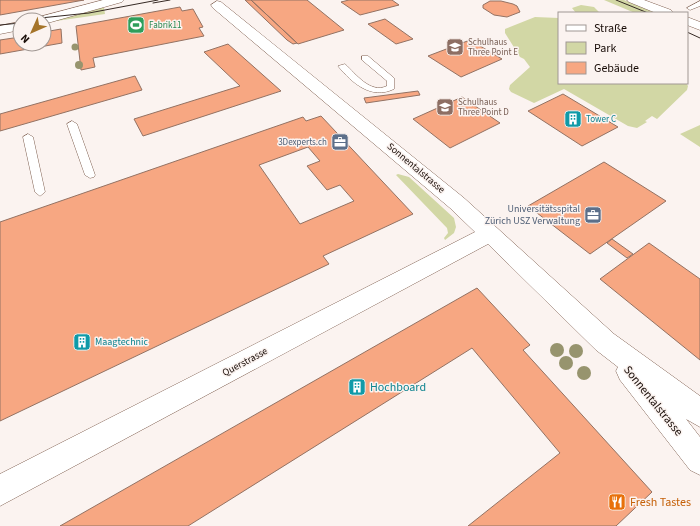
<svg xmlns="http://www.w3.org/2000/svg" width="700" height="526" font-family="'Source Sans 3',sans-serif">
  <style>
    .green { fill: #d2d7a5 }
    .building { fill: #f7a782; stroke: #937263; fill-rule: evenodd }
    .lines { fill: none; stroke-linecap: round; stroke-linejoin: round }
    .lane-casing { stroke: #806152; stroke-width: 1 }
    .street-casing { stroke: #806152; stroke-width: 1 }
    .secondary-casing { stroke: #806152; stroke-width: 1 }
    .lane { fill: #fff; fill-rule: evenodd }
    .street { fill: #fff; fill-rule: evenodd }
    .secondary { fill: #fff; fill-rule: evenodd }
    .tram { stroke: #352924; stroke-width: 1 }
    .tree { fill: #97946e }
    .labels { text-anchor: middle; dominant-baseline: central; stroke-width: 3; stroke-linejoin: round; paint-order: stroke }
    .far-leisure-label { font-size: 9px; fill: #27864d; stroke: #fbf3f0; text-anchor: start }
    .far-education-label { font-size: 9px; fill: #785e54; stroke: #fbf3f0; text-anchor: start }
    .far-culture-label { font-size: 9px; fill: #0d838f; stroke: #fbf3f0; text-anchor: start }
    .far-service-label { font-size: 9px; fill: #4e5e75; stroke: #fbf3f0; text-anchor: end }
    .street-label { font-size: 10px; fill: #180c07; stroke: #fbf3f0 }
    .service-label { font-size: 10px; fill: #4e5e75; stroke: #fbf3f0; text-anchor: end }
    .culture-label { font-size: 10px; fill: #0d838f; stroke: #fbf3f0; text-anchor: start }
    .near-culture-label { font-size: 12px; fill: #0d838f; stroke: #fbf3f0; text-anchor: start }
    .near-street-label { font-size: 12px; fill: #180c07; stroke: #fbf3f0 }
    .near-food-label { font-size: 12px; fill: #c56008; stroke: #fbf3f0; text-anchor: start }
  </style>
  <rect width="100%" height="100%" fill="#fbf3f0"/>
  <path class="green" d="M604,0H624L656,13H635Z
    M581,5L594,7L600,13H576L572,8Z
    M100,8H104L105,14L49,22Z
    M535,17L559,18V83H686L688,86L687,90L657,119L652,116L645,121L647,122L637,128L628,126L564,89L534,103L511,92L509,89L510,85L530,67L524,59L520,57L505,33V29Z
    M700,125V147L680,134Z
    M398,174L409,177L454,218L456,227L454,233L445,240L444,238L448,233L447,228L396,175Z"/>
  <path class="building" d="M0,0H84L0,15Z
    M245,0H251L297,43L293,44L287,40Z
    M251,0H307L344,30L298,44Z
    M349,0H392L399,5L360,15L341,2Z
    M490,1H501L513,4L517,6L520,12L507,17L494,15L483,8V5Z
    M180,7L182,11L193,9L203,27L199,28L204,36L93,58L95,67L81,70L76,26Z
    M385,19L413,39L396,44L368,24Z
    M61,29L62,43L0,54V40L20,37V44H44V32Z
    M470,40L502,59L461,77L428,56Z
    M228,44L281,91L143,136L134,119L240,86L204,52Z
    M135,76L142,90L0,131V114Z
    M418,91L420,95L366,103L364,98Z
    M563,94L618,127L582,146L528,111Z
    M462,97L500,123L450,148L413,119Z
    M321,116L413,214L323,256L329,264L0,421V222L303,117L306,121ZM308,147L320,161L307,166L327,190L340,185L354,201L300,224L259,165Z
    M604,162L666,201L590,254L528,206Z
    M612,239L633,254L627,258L607,243Z
    M649,243L700,279V360L600,279Z
    M477,288L530,345L523,350L652,492L616,526H468L560,453L472,348L188,526H60Z"/>
  <g class="lines">
    <defs>
      <path id="lane" d="M700,1V6L690,10L687,8Z
        M362,56H368L394,78V89C371,100 352,83 338,66L345,64C356,74 370,94 387,86V81L362,60Z
        M72,121L77,124L95,175L94,177L90,178L85,175L67,124Z
        M28,134L33,137L45,192L40,196L35,192L23,137Z"/>
      <path id="street" d="M217,1L221,2L464,198L614,334L700,396V427L686,419L700,437V475L690,470L620,380L616,371L618,367L596,350L488,244L0,506V474L475,232L450,208L213,8L211,5Z"/>
      <path id="secondary" d="M103,0H124L122,2L44,24V20H37L39,17Z
        M627,0H644L671,10L673,13H656L629,2Z
        M687,17L700,22V30L687,25Z
        M20,22V30L0,34V26Z"/>
    </defs>
    <use href="#lane" class="lane-casing"/>
    <use href="#street" class="street-casing"/>
    <use href="#secondary" class="secondary-casing"/>
    <use href="#lane" class="lane"/>
    <use href="#street" class="street"/>
    <use href="#secondary" class="secondary"/>
    <path class="tram" d="M616,0L648,13
      M153,3L170,0
      M21,20L89,13L158,0
      M0,25L20,23
      M687,32L700,38"/>
  </g>
  <g class="tree">
    <circle cx="75" cy="47" r="3.5"/>
    <circle cx="79" cy="65" r="4"/>
    <circle cx="557" cy="350" r="7"/>
    <circle cx="576" cy="351" r="7"/>
    <circle cx="566" cy="363" r="7"/>
    <circle cx="584" cy="373" r="7"/>
  </g>
  <defs>
    <symbol id="stadium-square" viewBox="-11 -11 22 22"><rect x="-9" y="-9" width="18" height="18" rx="4" fill="#2e9e5b" stroke="#fbf3f0"/><path d="M0-5a6.5 5 0 1 0 0 10a6.5 5 0 1 0 0-10ZM-3.5-1.8h7v3.6h-7Z" fill="#fff"/></symbol>
    <symbol id="school-square" viewBox="-11 -11 22 22"><rect x="-9" y="-9" width="18" height="18" rx="4" fill="#8d6e63" stroke="#fbf3f0"/><path d="M0-5L7-2L0 1L-7-2ZM-4 1L0 2.5L4 1V4Q0 6-4 4Z" fill="#fff"/></symbol>
    <symbol id="building-square" viewBox="-11 -11 22 22"><rect x="-9" y="-9" width="18" height="18" rx="4" fill="#0f9aa8" stroke="#fbf3f0"/><path d="M-4-6H4V6H1V3H-1V6H-4ZM-2.5-4.3h1.7v1.8h-1.7ZM.8-4.3h1.7v1.8H.8ZM-2.5-1h1.7V.8h-1.7ZM.8-1h1.7V.8H.8Z" fill="#fff"/></symbol>
    <symbol id="office-square" viewBox="-11 -11 22 22"><rect x="-9" y="-9" width="18" height="18" rx="4" fill="#5c6f8a" stroke="#fbf3f0"/><path d="M-6-3h4V-5.5h4V-3h4V5H-6ZM-1-4.5V-3h2v-1.5ZM-6 0V1H6V0Z" fill="#fff"/></symbol>
    <symbol id="restaurant-square" viewBox="-11 -11 22 22"><rect x="-9" y="-9" width="18" height="18" rx="4" fill="#e8710a" stroke="#fbf3f0"/><path d="M-5-6h1v4h1v-4h1v4h1v-4h1v5L-1.5 .5V6h-2V.5L-5-1ZM5-6V6H3V1.5H1.5Q1.5-4 5-6Z" fill="#fff"/></symbol>
  </defs>
  <g fill-rule="evenodd">
    <use href="#stadium-square" x="126" y="15" width="20" height="20"/>
    <use href="#school-square" x="445" y="37" width="20" height="20"/>
    <use href="#school-square" x="435" y="97" width="20" height="20"/>
    <use href="#building-square" x="563" y="109" width="20" height="20"/>
    <use href="#office-square" x="330" y="132" width="20" height="20"/>
    <use href="#office-square" x="583" y="205" width="20" height="20"/>
    <use href="#building-square" x="72" y="332" width="20" height="20"/>
    <use href="#building-square" x="347" y="377" width="20" height="20"/>
    <use href="#restaurant-square" x="607" y="492" width="20" height="20"/>
  </g>
  <g class="labels">
    <g class="far-leisure-label">
      <text x="149" y="25">Fabrik11</text>
    </g>
    <g class="far-education-label">
      <text x="468" y="42">Schulhaus<tspan x="468" dy="10">Three Point E</tspan></text>
      <text x="458" y="102">Schulhaus<tspan x="458" dy="10">Three Point D</tspan></text>
    </g>
    <g class="far-culture-label">
      <text x="586" y="119">Tower C</text>
    </g>
    <g class="far-service-label">
      <text x="327" y="142">3Dexperts.ch</text>
    </g>
    <g class="street-label">
      <text transform="translate(416 168) rotate(40)">Sonnentalstrasse</text>
      <text transform="translate(245 362) rotate(-28)">Querstrasse</text>
    </g>
    <g class="service-label">
      <text x="580" y="209">Universitätsspital<tspan x="580" dy="12">Zürich USZ Verwaltung</tspan></text>
    </g>
    <g class="culture-label">
      <text x="95" y="342">Maagtechnic</text>
    </g>
    <g class="near-culture-label">
      <text x="370" y="387">Hochboard</text>
    </g>
    <g class="near-street-label">
      <text transform="translate(653 401) rotate(51)">Sonnentalstrasse</text>
    </g>
    <g class="near-food-label">
      <text x="630" y="502">Fresh Tastes</text>
    </g>
  </g>
  <rect x="558" y="12" width="130" height="72" fill="#fbf3f0" stroke="#a09793"/>
  <rect x="566" y="25" width="20" height="6" fill="#ffffff" stroke="#a09793"/>
  <text x="594" y="32" font-size="12" fill="#180c07">Straße</text>
  <rect x="566" y="42" width="20" height="12" fill="#d2d7a5" stroke="#a09793"/>
  <text x="594" y="52" font-size="12" fill="#180c07">Park</text>
  <rect x="566" y="62" width="20" height="12" fill="#f7a782" stroke="#a09793"/>
  <text x="594" y="72" font-size="12" fill="#180c07">Gebäude</text>
  <g transform="translate(32 32) rotate(225)"><circle r="19" fill="#fbf3f0" stroke="#a09793"/>
  <path d="M0-3L7 15L0 10L-7 15Z" fill="#a5742a"/>
  <text y="-6" font-size="11" font-weight="bold" text-anchor="middle" fill="#180c07">N</text>
  </g>
</svg>
